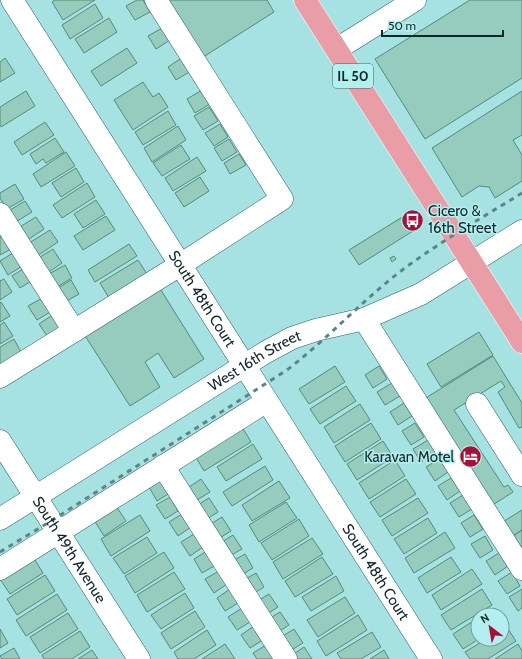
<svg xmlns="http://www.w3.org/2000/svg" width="522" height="659" font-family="Cabin,sans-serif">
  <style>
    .building { fill: #96ccbd; stroke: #55897b }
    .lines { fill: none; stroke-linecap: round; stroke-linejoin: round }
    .minor-casing { stroke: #276262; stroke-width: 23 }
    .major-casing { stroke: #fff; stroke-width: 23 }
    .minor { stroke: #fff; stroke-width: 22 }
    .major { stroke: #e99ea7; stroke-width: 22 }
    .rail { stroke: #5c8585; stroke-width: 3; stroke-dasharray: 5 5; stroke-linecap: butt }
    .labels { text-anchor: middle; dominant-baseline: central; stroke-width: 3; stroke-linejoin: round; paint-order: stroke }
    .shield { fill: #b4efef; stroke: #406363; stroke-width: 1 }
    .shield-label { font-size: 14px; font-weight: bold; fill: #0f2727 }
    .poi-label { font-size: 15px; fill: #0f2727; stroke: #b4efef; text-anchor: start }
    .street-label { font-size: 15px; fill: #0f2727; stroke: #b4efef }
  </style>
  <rect width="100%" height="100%" fill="#a7e2e2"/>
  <path class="building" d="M55,0H95L63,20L52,2Z
    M137,0H143L150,12L135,20L126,6Z
    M162,0H267L274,12L200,59Z
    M470,0H522V78L425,139L375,59Z
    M95,4L103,18L70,39L62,25Z
    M109,18L117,32L84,53L75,39Z
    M162,28L170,40L156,49L148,36Z
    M127,48L137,63L101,86L91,71Z
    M183,57L191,71L176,80L168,67Z
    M5,58L15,73L0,82V62Z
    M143,82L153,97L159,93L168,107L133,130L114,100Z
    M202,90L210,104L195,113L187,99Z
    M26,91L35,106L1,127L0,125V107Z
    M522,91V135L513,140L522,155V181L495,198L489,187L479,186L462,197L432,148Z
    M209,107L218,121L203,130L194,116Z
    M168,111L176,125L143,145L135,132Z
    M45,122L54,135L22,155L14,142Z
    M220,124L228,137L214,146L205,133Z
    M178,126L186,140L152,162L144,148Z
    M55,138L64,152L46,163L43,159L36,164L30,154Z
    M229,139L237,152L222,161L214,148Z
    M181,145L190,159L162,176L153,163Z
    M66,152L75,166L41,187L33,174Z
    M239,154L246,165L230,174L224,163Z
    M197,157L206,171L173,191L165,178Z
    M76,168L84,182L61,197L52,183Z
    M200,177L209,191L184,207L175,193Z
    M87,183L95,197L62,218L53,205Z
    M15,184L24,199L7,209L0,198V193Z
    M96,200L105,214L83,228L74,214Z
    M25,201L32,212L14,223L7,212Z
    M106,216L115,230L83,250L74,236Z
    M404,216L413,231L359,265L349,250Z
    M36,217L44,229L26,241L18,228Z
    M50,230L58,242L37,256L29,243Z
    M4,234L13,248L0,255V237Z
    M129,244L137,256L95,282L88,270Z
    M53,249L62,263L46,274L37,259Z
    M16,251L24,265L8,275L0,261Z
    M394,256L396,259L392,262L390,258Z
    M138,260L147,274L109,298L100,283Z
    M65,265L72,278L57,287L49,274Z
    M26,267L33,280L20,288L12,276Z
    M4,279L12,292L0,300V281Z
    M71,280L79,294L65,302L57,289Z
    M159,287L204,359L174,378L158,353L145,362L160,387L130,406L82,331Z
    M44,297L52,311L37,320L28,306Z
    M1,302L10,316L0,322V303Z
    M54,314L62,327L47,336L39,324Z
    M4,322L13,336L0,344V325Z
    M479,332L493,355L441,387L427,364Z
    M14,339L22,354L0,366V347Z
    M493,356L522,403V427L519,428L498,392L505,387L501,381L454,410L504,487L508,485L513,492L488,508L421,401Z
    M335,366L345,382L309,404L299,389Z
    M379,366L387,379L373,388L365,375Z
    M392,383L400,396L385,405L377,392Z
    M346,386L356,401L320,424L310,409Z
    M404,403L412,416L398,425L390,412Z
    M360,404L370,420L334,443L324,427Z
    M371,423L381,439L345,462L335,446Z
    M415,423L424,437L411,445L402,431Z
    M241,425L251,442L204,471L194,454Z
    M428,440L436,453L421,462L413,449Z
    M383,441L393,457L357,480L347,464Z
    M253,444L262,459L226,481L217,467Z
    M439,459L448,472L435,481L426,467Z
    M395,460L405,476L369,499L359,483Z
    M265,466L273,480L232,506L223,492Z
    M451,478L460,491L447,500L438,486Z
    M162,479L170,493L157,501L149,487Z
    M201,479L210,492L194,502L186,489Z
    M406,479L416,494L380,517L370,502Z
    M279,481L290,498L252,521L242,505Z
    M463,495L472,509L459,517L450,503Z
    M170,497L178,511L165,519L156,505Z
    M209,498L218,512L205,520L196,506Z
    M418,498L428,513L392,536L382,520Z
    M286,502L297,518L259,542L249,525Z
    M116,506L126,521L104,536L94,520Z
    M522,510V530L510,538L501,523Z
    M182,514L191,527L178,536L169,522Z
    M140,515L150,531L111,556L101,539Z
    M474,515L483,529L470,537L461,523Z
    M222,517L231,531L218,539L209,525Z
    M428,518L437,533L404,554L394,539Z
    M299,519L309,536L272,560L261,543Z
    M522,530V553L510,538Z
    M445,532L455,548L414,573L405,558Z
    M194,534L203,547L190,556L181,542Z
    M233,535L242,549L228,557L220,543Z
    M485,536L493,550L480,558L471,544Z
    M147,537L157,553L124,574L113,558Z
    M312,538L323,554L283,579L273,562Z
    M207,551L216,565L202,573L194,559Z
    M164,552L174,568L135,593L125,576Z
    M499,553L508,566L495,575L486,561Z
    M245,554L253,568L240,576L231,562Z
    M33,557L43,573L10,594L0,579Z
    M322,557L333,574L295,597L285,581Z
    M451,557L461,572L427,593L418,578Z
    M472,569L482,584L441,610L432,595Z
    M219,571L227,584L214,593L205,579Z
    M174,572L185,589L147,612L137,595Z
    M512,572L520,586L507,594L498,581Z
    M256,573L264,587L251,595L242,581Z
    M45,575L55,591L17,615L7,599Z
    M336,576L344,591L311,611L302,597Z
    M230,589L238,603L225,611L217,598Z
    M482,589L492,605L451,630L441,615Z
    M522,589V608L518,611L509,597Z
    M185,593L194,608L161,629L151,615Z
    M57,594L67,610L26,636L16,620Z
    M269,594L278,607L264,616L256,602Z
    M345,597L355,613L318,637L307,620Z
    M242,608L250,622L237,630L228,617Z
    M494,608L498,615H483Z
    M195,611L205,627L171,649L161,633Z
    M280,612L289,625L275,634L267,620Z
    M68,613L78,629L40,653L30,637Z
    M358,615L367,630L326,656L317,641Z
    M478,618L479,639L463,649L453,634Z
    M254,626L263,640L250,648L241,635Z
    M506,626L516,641L488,659H470L465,652L486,639H502V629Z
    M0,629L8,643L0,648Z
    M294,629L303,643L290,651L281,637Z
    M207,630L216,645L194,659H178L174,652Z
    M80,631L90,647L72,659H44L42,655Z
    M372,632L381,647L361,659H341L337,653Z
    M225,644L235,659H202Z
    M518,644L522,651V659H495Z
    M266,645L275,659H257L253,653Z
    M304,647L312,659H293L291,656Z
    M14,648L20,659H2L0,656Z
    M92,650L98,659H78Z
    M384,650L389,659H370Z"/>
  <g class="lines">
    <defs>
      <g id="minor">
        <path id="s1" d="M12,0L431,659"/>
        <path d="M337,49L415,0"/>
        <path d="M0,214L74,331"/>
        <path d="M364,319L522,569"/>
        <path d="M0,377L180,265L282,199L156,0"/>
        <path d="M477,404L522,475"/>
        <path id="s2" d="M0,441L139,659"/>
        <path d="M163,466L286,659"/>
        <path id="s3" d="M0,519L266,352L292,338L316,330L364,319L421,294L522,231"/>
        <path d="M0,569L267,401"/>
      </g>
      <path id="major" d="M305,0L522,342"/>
    </defs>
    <use href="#minor" class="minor-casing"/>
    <use href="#major" class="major-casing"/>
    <use href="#minor" class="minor"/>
    <use href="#major" class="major"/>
    <path class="rail" d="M0,552L51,521L287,370C326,340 359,304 397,274C436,244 480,219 522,193"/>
  </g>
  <defs>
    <symbol id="bus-disc" viewBox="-11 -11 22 22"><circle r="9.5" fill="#a80f37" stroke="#b4efef"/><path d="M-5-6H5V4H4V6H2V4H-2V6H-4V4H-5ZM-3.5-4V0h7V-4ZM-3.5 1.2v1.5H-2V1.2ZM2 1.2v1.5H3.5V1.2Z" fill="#fff"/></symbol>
    <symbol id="hotel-disc" viewBox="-11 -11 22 22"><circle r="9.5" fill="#a80f37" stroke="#b4efef"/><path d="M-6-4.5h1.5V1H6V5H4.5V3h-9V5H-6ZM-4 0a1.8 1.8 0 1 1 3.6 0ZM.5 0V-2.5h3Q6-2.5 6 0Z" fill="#fff"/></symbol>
  </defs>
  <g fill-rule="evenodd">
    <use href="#bus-disc" x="400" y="208" width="25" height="25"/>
    <use href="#hotel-disc" x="458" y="444" width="25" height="25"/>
  </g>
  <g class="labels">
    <rect class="shield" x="333" y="64" width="40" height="24" rx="3"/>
    <g class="shield-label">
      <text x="353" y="76">IL 50</text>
    </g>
    <g class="poi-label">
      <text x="428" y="211">Cicero &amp;<tspan x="428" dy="17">16th Street</tspan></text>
      <text x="454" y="457" text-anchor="end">Karavan Motel</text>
    </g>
    <g class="street-label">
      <text stroke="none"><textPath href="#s1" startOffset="354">South 48th Court</textPath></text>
      <text stroke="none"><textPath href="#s3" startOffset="300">West 16th Street</textPath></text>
      <text stroke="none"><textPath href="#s2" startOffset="129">South 49th Avenue</textPath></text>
      <text stroke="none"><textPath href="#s1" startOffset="678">South 48th Court</textPath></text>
    </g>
  </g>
  <g transform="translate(490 627) rotate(329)"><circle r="19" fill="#b4efef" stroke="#729f9f"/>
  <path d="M0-3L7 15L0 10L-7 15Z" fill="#a80f37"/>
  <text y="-6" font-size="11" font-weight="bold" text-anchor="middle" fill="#0f2727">N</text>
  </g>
  <path d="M382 30v6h121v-6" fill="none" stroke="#0f2727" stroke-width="2"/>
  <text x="388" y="30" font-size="12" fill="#0f2727" stroke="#b4efef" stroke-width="3" paint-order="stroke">50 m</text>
</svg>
